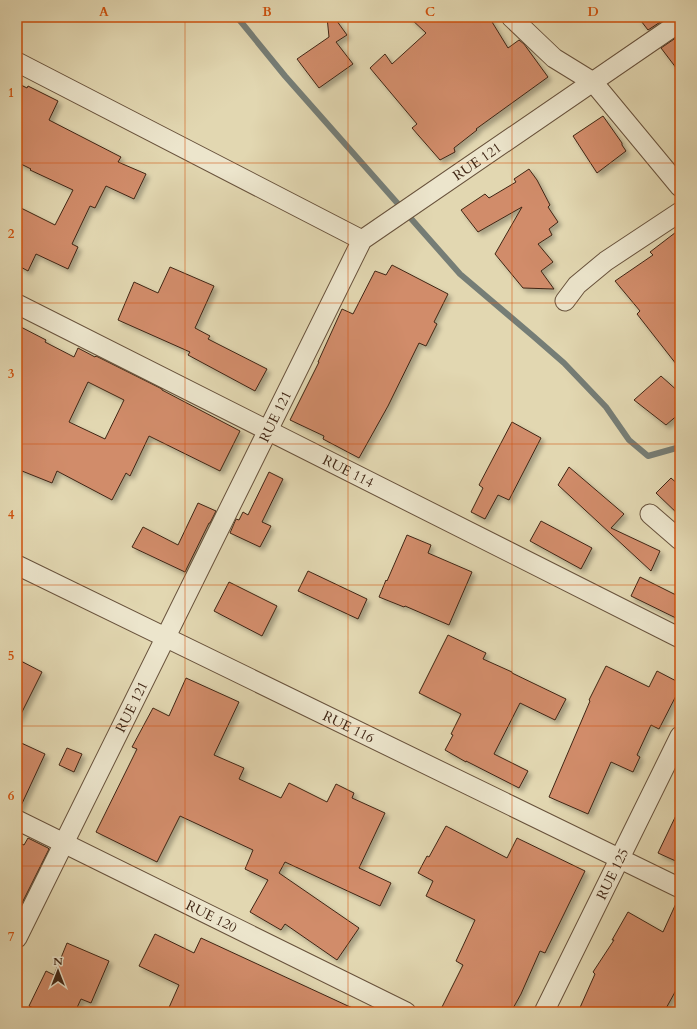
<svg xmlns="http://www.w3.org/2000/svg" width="697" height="1029" font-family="Cardo,serif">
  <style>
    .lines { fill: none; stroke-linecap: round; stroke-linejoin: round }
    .stream { stroke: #757d76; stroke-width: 6 }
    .building { fill: #d18c6a; stroke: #402615; fill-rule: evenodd; filter: url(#shadow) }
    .minor-casing { stroke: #68523c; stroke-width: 21 }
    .minor { stroke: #ece5cc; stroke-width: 19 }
    .grid { fill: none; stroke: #cf510d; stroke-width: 1; stroke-opacity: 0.55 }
    .labels { text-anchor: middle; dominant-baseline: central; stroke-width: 3.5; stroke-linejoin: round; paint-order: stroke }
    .street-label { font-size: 14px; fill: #402615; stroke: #ece5cc }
    .neatline { fill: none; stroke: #cf510d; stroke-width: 1.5 }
    .grid-label { font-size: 13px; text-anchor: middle; font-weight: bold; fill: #cf510d }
  </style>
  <defs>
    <filter id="shadow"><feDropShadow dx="3.5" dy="3.5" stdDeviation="2" flood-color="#0004"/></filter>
  </defs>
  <rect width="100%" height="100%" fill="#e2d7b1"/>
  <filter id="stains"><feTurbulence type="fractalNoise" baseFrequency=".005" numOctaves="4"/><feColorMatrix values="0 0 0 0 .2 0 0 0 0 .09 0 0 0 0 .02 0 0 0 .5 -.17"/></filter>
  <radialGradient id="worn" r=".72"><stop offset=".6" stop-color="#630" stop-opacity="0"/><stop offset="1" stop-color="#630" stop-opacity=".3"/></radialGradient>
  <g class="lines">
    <path class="stream" d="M237,17L285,76L460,274L533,336L564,363L606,407L629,440L648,456L680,447"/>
  </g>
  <path class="building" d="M327,17H334L347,35L336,42L353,64L319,88L297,59L329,37Z
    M409,17H489L508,48L519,40L524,44L548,77L476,129L477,130L454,148L455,152L440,160L412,128L417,124L370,68L385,54L392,64L426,33Z
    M638,17H668L648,30Z
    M680,35V73L661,48Z
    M17,83L27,88L28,86L58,101L49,120L121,157L118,162L146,174L134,199L106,186L95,208L90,206L72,244L78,247L68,269L36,254L28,271L17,265V206L55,225L73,190L30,170L31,169L17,162Z
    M603,116L622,143V145L626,151L597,173L573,136Z
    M529,169L537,180L550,205L548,207L558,222L549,229L552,235L538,244L553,262L541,271L554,289L523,288L495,254L522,207L478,232L461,210L485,194L489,198L516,182L514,179Z
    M680,229V369L637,314L640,311L615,281L653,255L650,252Z
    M392,265L448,294L434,322L437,324L426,346L419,343L388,406L359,458L323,439L324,436L290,420L319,362H318L342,309L353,314L375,271L386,275Z
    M170,267L214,286L195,328L210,336L208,339L267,369L255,391L188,355L190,352L118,320L134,282L158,293Z
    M17,325L46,340L45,342L74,357L78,348L95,357L96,356L162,389V390L240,431L220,471L149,436L130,476L126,473L112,500L57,471L52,483L17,469ZM88,382L124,400L105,439L69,422Z
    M661,376L680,393V413L666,425L634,400Z
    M512,422L541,438L509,500L498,495L485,519L471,512L483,488L479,485Z
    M569,467L624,514L611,528L660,551L651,571L558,485Z
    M269,472L283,479L262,522L271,526L260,547L230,533L236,519L239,520L243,512L248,515Z
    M671,478L680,486V516L656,493Z
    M198,503L216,511L210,523H209L185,572L132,547L143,527L178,545Z
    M541,521L592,548L581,569L530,541Z
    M407,535L431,545L428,553L472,572L449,625L405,606L404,607L379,597L386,580L387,581Z
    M308,571L367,599L358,619L298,591Z
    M640,577L680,597V620L631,596Z
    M229,582L277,606L262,636L214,611Z
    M448,635L486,653L483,659L512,672V673L566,699L555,720L520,703L494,754L528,771L519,788L466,761V762L445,750L453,735L451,734L461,714L419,693Z
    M17,659L42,672L17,722Z
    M606,666L649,687L657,671L680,683V688L659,729L651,725L637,755L640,757L633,772L611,762L588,814L549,797L590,701L589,700Z
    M186,678L239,702L214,755L244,768L239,779L281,798L289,783L327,802L336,784L354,793L352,798L385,813L359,868L391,883L380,906L285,862L279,873L359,928L337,960L285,924L281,930L250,912L268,880L245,869L253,850L180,816L157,862L96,832L137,749L132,747L153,708L169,716Z
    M17,741L45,754L19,810L17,809Z
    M67,748L82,754L74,772L59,765Z
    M680,807V863L658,853Z
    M446,826L507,858L517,838L585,871L545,953L540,951L521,994L511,1012H452L442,1007L463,965L456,961L475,920L426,896L433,881L418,873L427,856L429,857Z
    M28,838L48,848L49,849L17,913V842L24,845Z
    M678,899H680V983L664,1012H578L595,974L593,972L614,940H612L628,912L663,932Z
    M155,934L194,953L201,938L361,1012H167L179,985L139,966Z
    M67,943L109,961L91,1003L81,999L75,1012H42L29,1006L46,971L54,975Z"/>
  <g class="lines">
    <defs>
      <g id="minor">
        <path d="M511,17L554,58L593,82L680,187"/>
        <path d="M17,62L362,240"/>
        <path d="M565,301L577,285L606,261L680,212"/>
        <path id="s1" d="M17,304L680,638"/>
        <path d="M650,514L680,540"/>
        <path id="s2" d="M17,565L680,888"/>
        <path id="s3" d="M17,820L406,1012"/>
        <path id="s4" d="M17,938L362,240L680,22"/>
        <path id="s5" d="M544,1012L680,736"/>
      </g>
    </defs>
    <use href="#minor" class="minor-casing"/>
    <use href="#minor" class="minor"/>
  </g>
  <path class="grid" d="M185,17V1012M348,17V1012M512,17V1012M17,163H680M17,303H680M17,444H680M17,585H680M17,726H680M17,866H680"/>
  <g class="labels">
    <g class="street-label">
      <text stroke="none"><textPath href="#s4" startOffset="918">RUE 121</textPath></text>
      <text stroke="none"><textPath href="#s4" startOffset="582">RUE 121</textPath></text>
      <text stroke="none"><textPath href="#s1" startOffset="371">RUE 114</textPath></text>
      <text stroke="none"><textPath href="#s4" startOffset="258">RUE 121</textPath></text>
      <text stroke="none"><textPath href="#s2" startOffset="369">RUE 116</textPath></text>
      <text stroke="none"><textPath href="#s5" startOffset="154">RUE 125</textPath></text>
      <text stroke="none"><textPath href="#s3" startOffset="217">RUE 120</textPath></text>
    </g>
  </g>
  <rect width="697" height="1029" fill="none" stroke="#e2d7b1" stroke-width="44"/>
  <g transform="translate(58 971)" stroke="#ece5cc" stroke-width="3" paint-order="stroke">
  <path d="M0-3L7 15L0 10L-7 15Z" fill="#402615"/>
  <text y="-6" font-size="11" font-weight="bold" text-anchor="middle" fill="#402615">N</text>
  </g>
  <rect x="22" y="22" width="653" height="985" class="neatline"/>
  <g class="grid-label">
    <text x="104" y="16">A</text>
    <text x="267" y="16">B</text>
    <text x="430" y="16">C</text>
    <text x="593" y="16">D</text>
    <text x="11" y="97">1</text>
    <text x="11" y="238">2</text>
    <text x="11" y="378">3</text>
    <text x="11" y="519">4</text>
    <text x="11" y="660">5</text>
    <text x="11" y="800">6</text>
    <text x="11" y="941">7</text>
  </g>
  <rect width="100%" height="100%" filter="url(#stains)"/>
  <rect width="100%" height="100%" fill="url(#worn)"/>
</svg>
